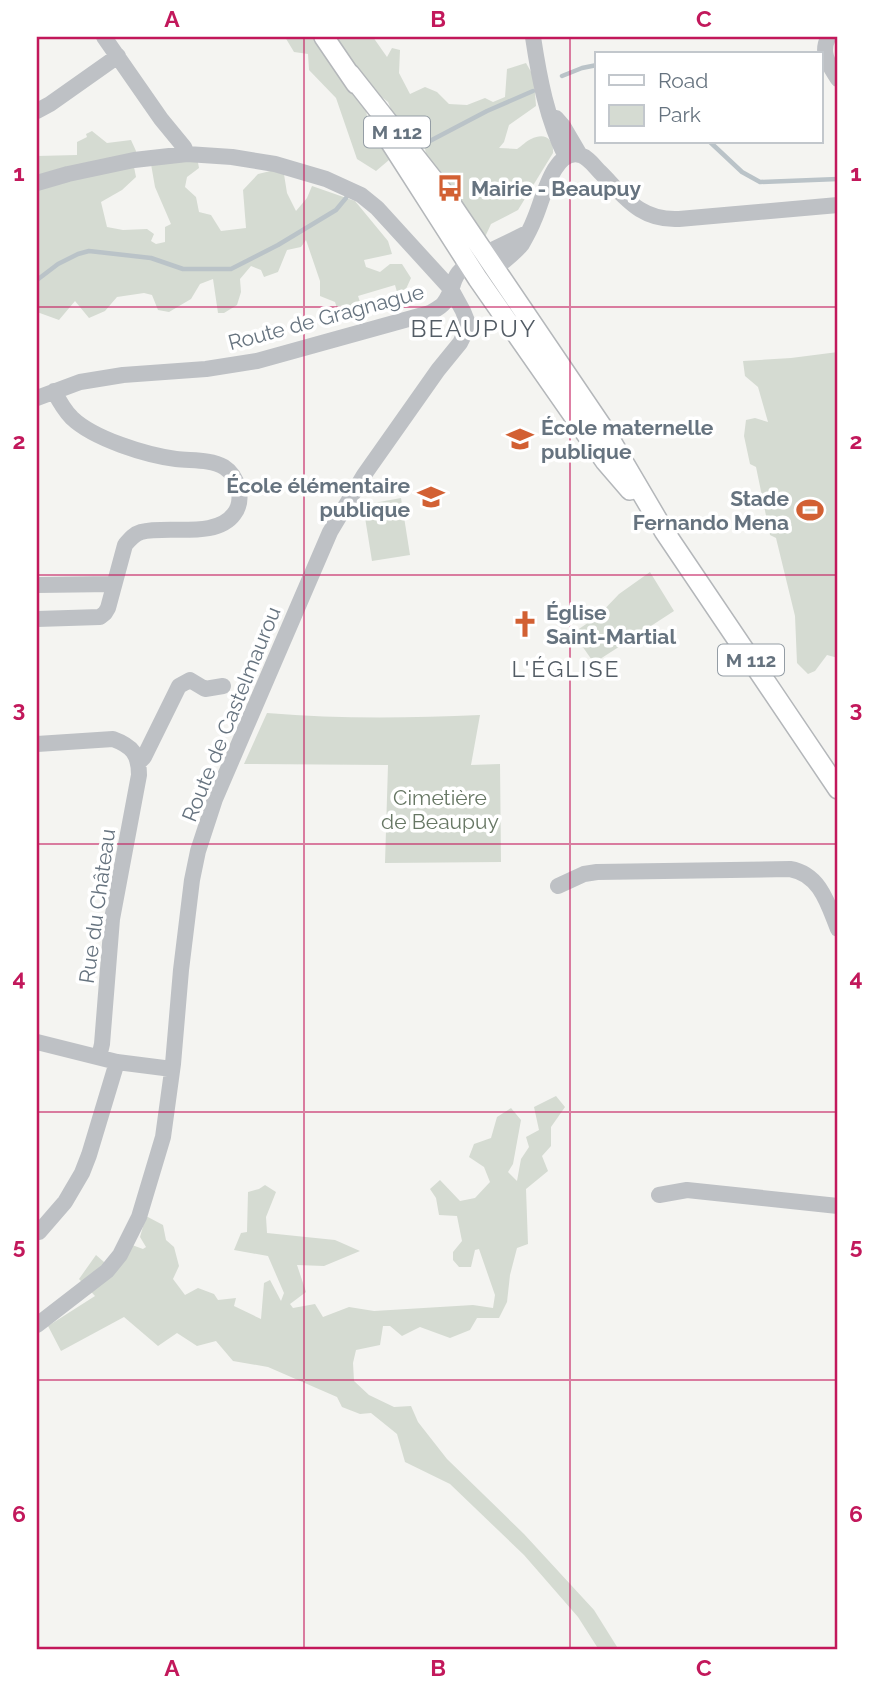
<svg xmlns="http://www.w3.org/2000/svg" width="875" height="1687" font-family="Raleway,sans-serif">
  <style>
    .green { fill: #d5dbd2 }
    .lines { fill: none; stroke-linecap: round; stroke-linejoin: round }
    .stream { stroke: #bac3c8; stroke-width: 4.5 }
    .major-casing { stroke: #b4b7ba; stroke-width: 22 }
    .minor { stroke: #bec1c5; stroke-width: 16 }
    .major { stroke: #fff; stroke-width: 19 }
    .grid { fill: none; stroke: #c2185b; stroke-width: 2; stroke-opacity: 0.55 }
    .labels { text-anchor: middle; dominant-baseline: central; stroke-width: 7; stroke-linejoin: round; paint-order: stroke }
    .shield { fill: #fff; stroke: #949da5; stroke-width: 2 }
    .shield-label { font-size: 19px; font-weight: bold; fill: #66737f }
    .poi-label { font-size: 21px; font-weight: bold; fill: #66737f; stroke: #fff; text-anchor: start }
    .street-label { font-size: 21px; fill: #66737f; stroke: #fff }
    .park-label { font-size: 21px; fill: #677764; stroke: #fff }
    .neighbourhood-label { font-size: 23px; letter-spacing: 2px; fill: #535c65; stroke: #fff }
    .quarter-label { font-size: 24px; letter-spacing: 2px; fill: #535c65; stroke: #fff }
    .neatline { fill: none; stroke: #c2185b; stroke-width: 2.5 }
    .grid-label { font-size: 23px; text-anchor: middle; font-weight: bold; fill: #c2185b }
  </style>
  <rect width="100%" height="100%" fill="#f4f4f1"/>
  <path class="green" d="M285,37H373L387,57L392,48L400,50L399,73L410,94L425,87L437,92L449,104L467,105L485,98L493,102L505,97L507,69L526,63L534,77L536,106L509,125L504,142L499,148L517,149C522,146 526,141 531,139C545,132 554,139 553,153L518,210L491,224L485,237L427,161L424,142L410,140L395,119L388,102L370,88L366,110L369,128L386,145L389,160L376,171L357,159L336,98L309,70L308,54L294,52Z
    M92,131L107,143L131,140L136,151L134,167L136,177L122,190L101,202L107,227L123,230L147,229L154,234L151,241L156,244L165,242V227L171,224L155,187L151,164L197,157L199,168L187,177L185,187L196,197L199,212L211,215L221,231L246,228L243,190L258,174L283,168L287,193L296,211L307,198L312,186L355,201L388,241L392,254L364,260L366,267L380,272L390,264H402L411,278L406,289L397,292L395,285L358,296L361,305L352,310L354,316L341,321L335,302L320,296V281L306,240L301,247L287,250L278,272L264,277L261,270L251,266L240,279L241,292L237,305L224,313H218L213,279L200,284L191,299L169,312L158,310L152,295L144,293L117,297L105,311L89,318L75,301L59,320L37,312V156L77,155V142L87,137L86,134Z
    M838,352V658L827,655L815,671L808,674L797,663L795,616L776,538L770,535L756,467L750,464L744,436L746,420L755,418L768,422L758,387L745,376L743,361L791,358Z
    M401,498L410,555L372,561L363,505Z
    M650,572L674,611L594,663L573,633L598,616L619,594Z
    M267,713C338,719 409,718 480,715L471,765L500,764L501,862L385,863L388,765L244,764Z
    M556,1096L565,1107L551,1127V1146L542,1156L548,1171L526,1189L528,1244L517,1248L510,1275L507,1302L499,1318H477L470,1330L450,1338L420,1327L402,1336L390,1326H383L380,1345L356,1350L353,1363L354,1381L369,1395L394,1407L411,1406L418,1422L447,1459L524,1534L594,1610L619,1650H599L578,1617L524,1555L450,1484L405,1462L397,1434L371,1413L360,1414L342,1407L337,1397L268,1367L233,1361L216,1341L197,1346L177,1333L158,1346L124,1317L61,1351L48,1326L95,1296L79,1279L96,1255L112,1269L132,1245L143,1249L146,1247L140,1237L146,1216L163,1225L166,1240L174,1247L179,1266L173,1279L185,1295L198,1288L214,1294L218,1300L236,1298L234,1306L261,1319L264,1283L270,1280L281,1301L284,1293L268,1256L234,1250L241,1233L247,1232L248,1192L259,1189L265,1185L276,1192L266,1217L267,1233L335,1240L360,1251L324,1266L297,1265L306,1292L290,1304L293,1308L315,1304L323,1317L349,1307L374,1311L473,1305L493,1308L495,1295L479,1249L475,1250L471,1267H459L453,1260V1252L462,1241L457,1216L439,1215L436,1198L430,1189L440,1180L460,1201L475,1198L490,1182L484,1167L469,1157L474,1144L491,1138L497,1117L511,1108L521,1120L513,1164L508,1172L517,1181L521,1159L529,1147L526,1137L539,1130L534,1107Z"/>
  <g class="lines">
    <path class="stream" d="M562,76L582,68L597,65
      M710,142L742,172L760,182L838,179
      M426,143L487,111L533,91
      M37,280L58,264L78,254L89,251L151,258L183,269H231L278,245L336,210L346,198"/>
    <defs>
      <path id="major" d="M324,37L356,84
        M350,74L443,192L607,434L664,531L838,789
        M389,140L478,279L605,461L630,490"/>
    </defs>
    <use href="#major" class="major-casing"/>
    <path class="minor" d="M104,37L161,119L184,147L187,154
      M533,37C539,77 547,120 566,157
      M828,38C820,54 830,66 838,79
      M37,111L50,104L118,56
      M556,118L563,126L580,155
      M37,183L68,174L134,160L187,154L232,157L275,164L326,179L361,195L377,208L451,289L463,311L467,321L466,331L460,343L438,370L364,475L330,532L215,799L198,851L192,880L181,970L173,1064L163,1137L139,1217L120,1255L107,1271L37,1325
      M484,254L527,233
      M494,269C503,262 515,253 522,244C526,237 531,228 534,220C542,204 553,147 580,155C588,157 594,166 600,172C625,197 640,221 679,219L838,205
      M37,398L80,382L123,375L206,369L257,361L430,313C435,310 441,307 444,303C457,286 448,279 468,264
      M37,585L113,584
      M37,619L100,617L105,613L108,608L125,545C130,539 134,534 141,532C168,525 216,539 234,514C245,500 238,476 224,467C210,459 191,461 176,459C146,455 94,439 72,418C64,410 59,401 54,391
      M37,744L113,739C132,746 139,754 139,775L112,919L102,1044L99,1057
      M139,762L144,757L179,686L190,680L205,689L223,686
      M558,886L584,874L597,872L790,869C820,874 828,904 838,929
      M37,1042L117,1062L172,1069
      M659,1195L687,1190L838,1206
      M39,1232L65,1202L82,1173L89,1155L117,1062"/>
    <use href="#major" class="major"/>
  </g>
  <path class="grid" d="M304,37V1650M570,37V1650M37,307H838M37,575H838M37,844H838M37,1112H838M37,1380H838"/>
  <defs>
    <symbol id="bus-bare" viewBox="-9 -9 18 18"><path d="M-5-6H5V4H4V6H2V4H-2V6H-4V4H-5ZM-3.5-4V0h7V-4ZM-3.5 1.2v1.5H-2V1.2ZM2 1.2v1.5H3.5V1.2Z" fill="#d26033" stroke="#fff" stroke-width="2.5" paint-order="stroke"/></symbol>
    <symbol id="school-bare" viewBox="-9 -9 18 18"><path d="M0-5L7-2L0 1L-7-2ZM-4 1L0 2.5L4 1V4Q0 6-4 4Z" fill="#d26033" stroke="#fff" stroke-width="2.5" paint-order="stroke"/></symbol>
    <symbol id="stadium-bare" viewBox="-9 -9 18 18"><path d="M0-5a6.5 5 0 1 0 0 10a6.5 5 0 1 0 0-10ZM-3.5-1.8h7v3.6h-7Z" fill="#d26033" stroke="#fff" stroke-width="2.5" paint-order="stroke"/></symbol>
    <symbol id="church-bare" viewBox="-9 -9 18 18"><path d="M-1.2-6h2.4v3.5h3.3v2.4h-3.3V6h-2.4V-.1h-3.3v-2.4h3.3Z" fill="#d26033" stroke="#fff" stroke-width="2.5" paint-order="stroke"/></symbol>
  </defs>
  <g fill-rule="evenodd">
    <use href="#bus-bare" x="431" y="169" width="38" height="38"/>
    <use href="#school-bare" x="501" y="420" width="38" height="38"/>
    <use href="#school-bare" x="412" y="478" width="38" height="38"/>
    <use href="#stadium-bare" x="791" y="491" width="38" height="38"/>
    <use href="#church-bare" x="506" y="605" width="38" height="38"/>
  </g>
  <g class="labels">
    <g class="shield">
      <rect x="364" y="116.5" width="66" height="31" rx="5"/>
      <rect x="718" y="644.5" width="66" height="31" rx="5"/>
    </g>
    <g class="shield-label">
      <text x="397" y="132">M 112</text>
      <text x="751" y="660">M 112</text>
    </g>
    <g class="poi-label">
      <text x="471" y="188">Mairie - Beaupuy</text>
      <text x="541" y="427">École maternelle<tspan x="541" dy="24">publique</tspan></text>
      <text x="410" y="485" text-anchor="end">École élémentaire<tspan x="410" dy="24">publique</tspan></text>
      <text x="789" y="498" text-anchor="end">Stade<tspan x="789" dy="24">Fernando Mena</tspan></text>
      <text x="546" y="612">Église<tspan x="546" dy="24">Saint-Martial</tspan></text>
    </g>
    <g class="street-label">
      <text transform="translate(326 317) rotate(-15)">Route de Gragnague</text>
      <text transform="translate(231 714) rotate(-68)">Route de Castelmaurou</text>
      <text transform="translate(97 906) rotate(-82)">Rue du Château</text>
    </g>
    <g class="park-label">
      <text x="440" y="797">Cimetière<tspan x="440" dy="24">de Beaupuy</tspan></text>
    </g>
    <g class="neighbourhood-label">
      <text x="566" y="668">L'ÉGLISE</text>
    </g>
    <g class="quarter-label">
      <text x="474" y="328">BEAUPUY</text>
    </g>
  </g>
  <rect width="875" height="1687" fill="none" stroke="#ffffff" stroke-width="77"/>
  <rect x="595" y="52" width="228" height="91" fill="#ffffff" stroke="#c2c7cc" stroke-width="2"/>
  <rect x="609" y="75" width="35" height="10" fill="#ffffff" stroke="#c2c7cc" stroke-width="2"/>
  <text x="658" y="88" font-size="21" fill="#66737f">Road</text>
  <rect x="609" y="105" width="35" height="21" fill="#d5dbd2" stroke="#c2c7cc" stroke-width="2"/>
  <text x="658" y="122" font-size="21" fill="#66737f">Park</text>
  <rect x="38" y="38" width="798" height="1610" class="neatline"/>
  <g class="grid-label">
    <text x="172" y="27">A</text>
    <text x="438" y="27">B</text>
    <text x="704" y="27">C</text>
    <text x="19" y="181">1</text>
    <text x="856" y="181">1</text>
    <text x="19" y="449">2</text>
    <text x="856" y="449">2</text>
    <text x="19" y="717">3</text>
    <text x="856" y="717">3</text>
    <text x="19" y="986">4</text>
    <text x="856" y="986">4</text>
    <text x="19" y="1254">5</text>
    <text x="856" y="1254">5</text>
    <text x="19" y="1522">6</text>
    <text x="856" y="1522">6</text>
    <text x="172" y="1676">A</text>
    <text x="438" y="1676">B</text>
    <text x="704" y="1676">C</text>
  </g>
</svg>
